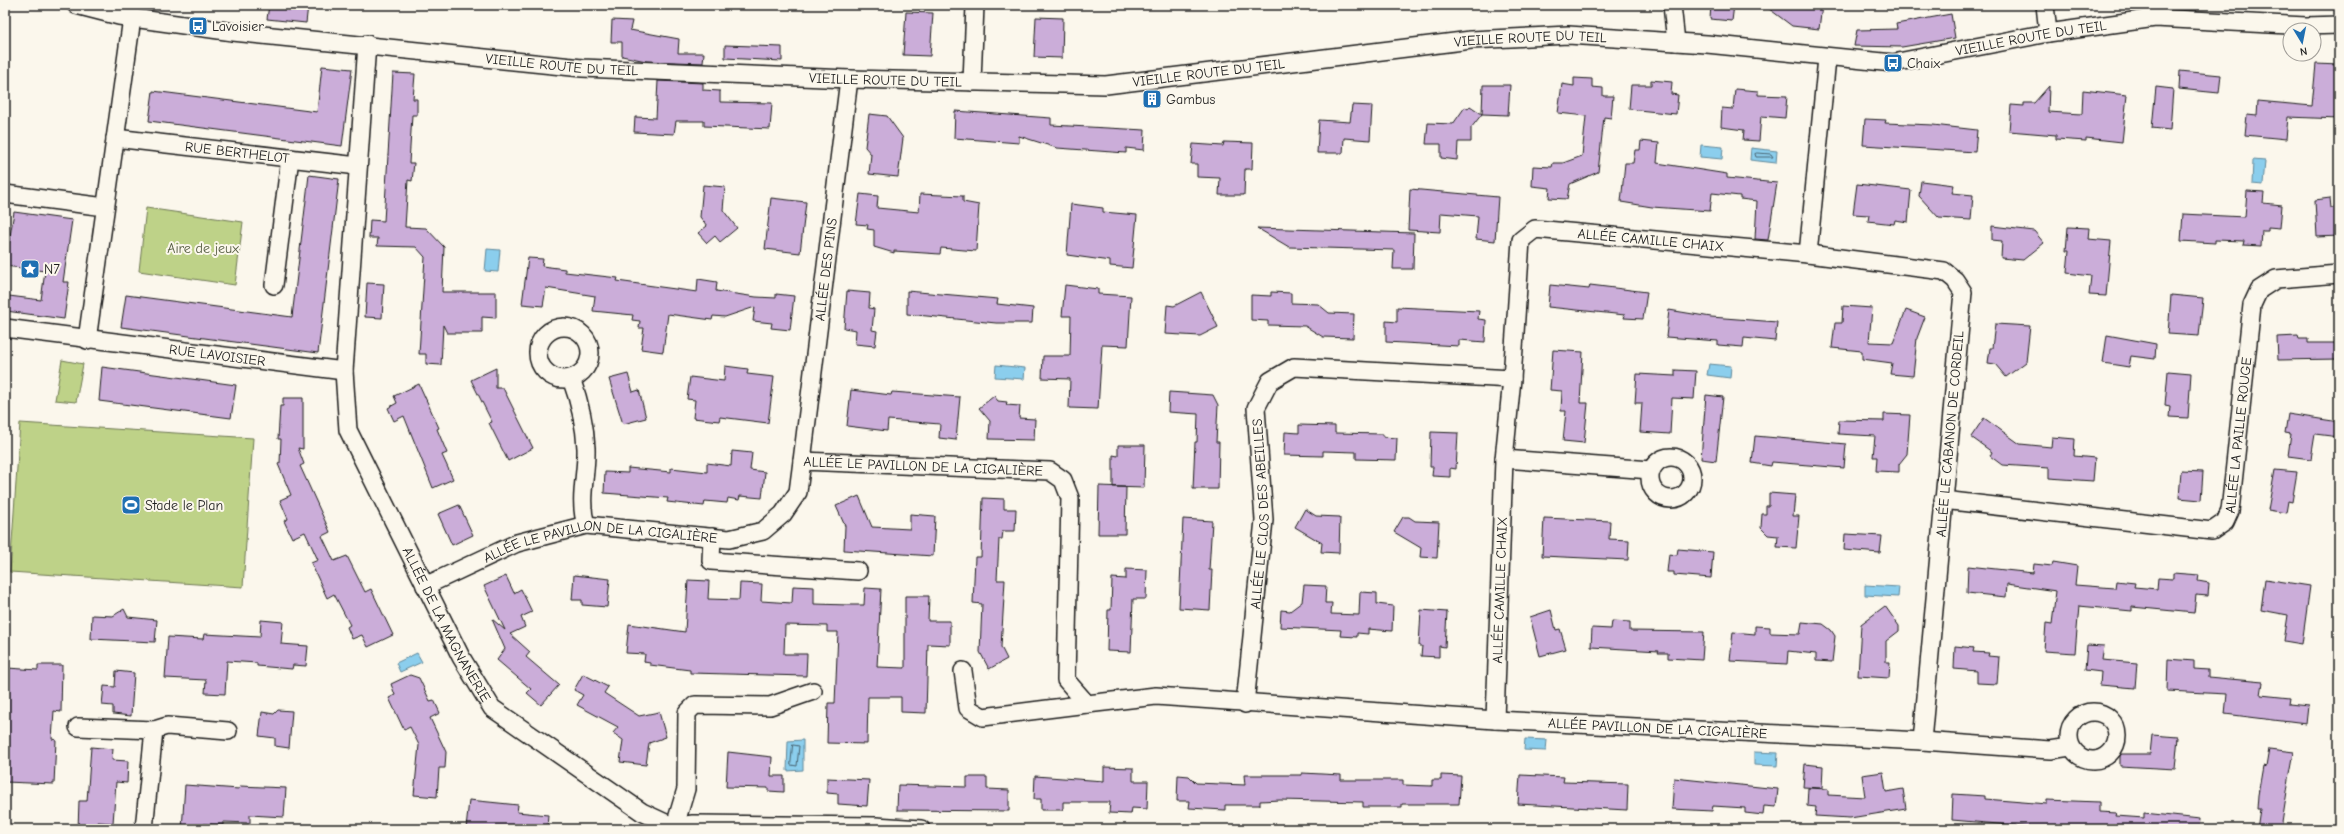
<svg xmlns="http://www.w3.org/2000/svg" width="2344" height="834" font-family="'Comic Neue',sans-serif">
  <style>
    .green { fill: #bed288; stroke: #6d7752 }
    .water { fill: #8bceed; stroke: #5f8799 }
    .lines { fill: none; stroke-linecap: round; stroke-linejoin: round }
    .shore { stroke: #486370; stroke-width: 1 }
    .building { fill: #cbadd9; stroke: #1c1c1c }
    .minor-casing { stroke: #1c1c1c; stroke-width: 20 }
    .minor { stroke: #fbf7ec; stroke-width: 17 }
    .labels { text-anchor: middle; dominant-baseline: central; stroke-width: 4; stroke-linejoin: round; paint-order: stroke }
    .poi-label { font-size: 14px; fill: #1c1c1c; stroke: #fbf7ec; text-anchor: start }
    .street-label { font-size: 14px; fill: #1c1c1c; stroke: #fbf7ec }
    .park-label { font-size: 14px; fill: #555c42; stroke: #fbf7ec }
  </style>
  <rect width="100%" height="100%" fill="#fbf7ec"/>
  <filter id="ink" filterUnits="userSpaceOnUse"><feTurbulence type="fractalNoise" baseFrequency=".025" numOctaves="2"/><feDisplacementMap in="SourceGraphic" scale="8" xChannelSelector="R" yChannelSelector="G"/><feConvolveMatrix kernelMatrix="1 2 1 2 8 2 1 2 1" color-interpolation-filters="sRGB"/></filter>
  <g filter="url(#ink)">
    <path class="green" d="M146,208L243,222L235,285L139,271Z
      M62,360L83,364L76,402L55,400Z
      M20,423L253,438L243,587L10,572Z"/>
    <path class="water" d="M1701,145L1723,147L1722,159L1700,157Z
      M1751,148L1777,151L1776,163L1750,160Z
      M2253,160L2265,161L2263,185L2252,184Z
      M487,249L500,250L498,272L485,271Z
      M1709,364L1731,366L1730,378L1707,375Z
      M996,365L1025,368L1024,379L995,377Z
      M1865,585L1899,587L1898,597L1865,595Z
      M417,653L422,662L400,672L396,663Z
      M1525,739L1547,740L1546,751L1524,750Z
      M803,740V770L787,771L788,741Z
      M1754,752L1778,753L1777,766L1754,765Z"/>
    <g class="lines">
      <path class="shore" d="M1757,153L1771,154L1773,157H1756L1755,154Z
        M793,745L799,746L797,766L791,765Z"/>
    </g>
    <path class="building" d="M269,5H308L306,23L267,19Z
      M1711,5H1734L1732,21L1710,19Z
      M1764,5H1822L1819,29L1792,26Z
      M906,12L933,13L930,56L903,55Z
      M1951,14L1955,38L1902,47L1854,46L1857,30L1897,29L1896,24Z
      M1036,17L1063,18L1062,58L1034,57Z
      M612,20L632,21L630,30L679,39L678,53H704L703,63L646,61L622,56V42H611Z
      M725,45L782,47V61L725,58Z
      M2316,64L2339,65V119L2288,117L2286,139L2245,135L2247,115L2257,116L2258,101L2312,106Z
      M322,66L352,69L342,146L149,121L153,91L317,112Z
      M2180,71L2221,75L2219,93L2179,89Z
      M393,73L415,74L413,99H417V115H412L409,163H414L412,181L408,180L405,227L426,228L444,247L442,292H496V318L482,317V333H447L443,325L441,365L426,364V354H419L425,257L416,247L377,246L378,238H369L370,220L384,221Z
      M1574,78L1592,79V87L1603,88V96H1613L1611,118L1604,117L1598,172L1570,184L1567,199L1549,198L1550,188L1532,186L1533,166L1552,167L1553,163H1563L1582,156L1586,116L1558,113L1562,84L1574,86Z
      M1651,80L1672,82L1671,94L1678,95L1676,114L1629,109L1631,85H1651Z
      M658,81L703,83V90L720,91V102L772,103L770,129L704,126V121H676L674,134L634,132L635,117L656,118Z
      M1483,85H1510L1508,115L1482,114Z
      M2049,86L2048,112L2082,114L2083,90L2127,95L2122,142L2086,138V141L2056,139V135L2009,131L2011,105L2024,106V103H2034Z
      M2156,87L2173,89L2170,130L2152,128Z
      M1735,89L1758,91V95L1787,96L1785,118L1761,116L1759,141L1743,140L1744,130L1721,127L1722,108L1733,109Z
      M1352,105L1372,106L1370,140L1344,138L1343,153H1317L1319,120L1350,122Z
      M1470,106L1482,114L1471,128V142H1458L1457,160L1441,158V144H1426L1428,123L1453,124L1465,107L1468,109Z
      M955,111L1051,118V125L1145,130L1144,150L1126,148V153L1057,148L1019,136V143L954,138Z
      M869,114L887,116L903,138L898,177L869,174L871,154L865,147Z
      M1865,119L1886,120L1885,123L1933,125L1977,130L1975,152L1863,145Z
      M1641,141L1659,143L1657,163L1727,174V178L1777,183L1768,240L1755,239L1757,201L1740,199V196L1712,193L1710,211L1652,207L1621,202L1625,163H1633L1635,150H1640Z
      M1224,142L1253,143L1252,169H1245L1244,195H1219L1220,178L1197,177V164H1191L1193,144L1223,146Z
      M309,175L339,179L318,353L121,327L126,295L292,317Z
      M1921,181L1954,185L1952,193L1973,195L1971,220L1939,218L1919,196Z
      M1857,184L1911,190L1908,222L1895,220L1894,224L1868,221L1869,215L1853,214Z
      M703,185L725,187L723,210L737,228L720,242L715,236L707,243L698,233L707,226L700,217Z
      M1410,189L1498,197L1495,241L1476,239L1478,216L1441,213L1440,232L1408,230Z
      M2247,191L2264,192L2263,203L2282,205L2280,228L2268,227V231H2262L2261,246L2243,245L2244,241L2215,240V243L2181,241L2183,214L2245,217Z
      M860,194L878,196L877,208L919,212L920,194L963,196V202L979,205L976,251L941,248L940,254L894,251V253L874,247V230L867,229L868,225L856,224Z
      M771,198L806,202L800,253L765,249Z
      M2330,198L2331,208L2338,207L2339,236L2317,237L2315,200Z
      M1071,204L1103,208V212L1137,215L1132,268L1110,266V261L1067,255Z
      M14,212L72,220L63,282H69L64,319L6,311L9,296L41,300L45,271L5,266Z
      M1992,226L2034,231L2044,243L2023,260L2001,258L2002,241L1992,240Z
      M2068,227L2089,228L2088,239L2111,241L2106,296L2089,295L2091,276L2067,273L2069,251H2066Z
      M1257,228L1414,233L1413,269H1393L1394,250L1289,247Z
      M528,258L543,259L542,266L565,269V272L618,278L617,281L697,292L698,279L717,282L716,291L756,297L776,298V294L794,296L790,330L771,328L772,323L753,321L755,307L725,317L713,316L712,320L668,314L663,352L641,349L644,328H639L640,321L632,320L633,315L593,311L595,296L546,288L543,306L522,304Z
      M367,283L384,284L382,318L365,317Z
      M1065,285L1098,289V294L1131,296L1128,346L1102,345L1098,409L1069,408L1070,379L1042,378L1043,356H1070L1071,316H1062Z
      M1550,285L1589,289L1590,285L1647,292L1643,319L1624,318L1625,315L1548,307Z
      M847,291L870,293L869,308L874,309L872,330L877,331L875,346L855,344L856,330L844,328Z
      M907,291L998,299L997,304L1033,308L1032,323H996L907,314Z
      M1201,292L1218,327L1200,336L1165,334L1167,305L1174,306Z
      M1271,292L1291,293V303L1318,304L1329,313L1354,314L1353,338L1323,337L1305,326L1268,325V321L1251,320V295L1271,296Z
      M2171,295L2203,298L2199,336L2168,334Z
      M1843,306L1872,308L1869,342L1893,343L1906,310L1925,317L1917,338L1913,376L1890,374L1892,363L1862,359V351L1832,348L1835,323H1842Z
      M1397,307L1479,311L1478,319L1486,320L1485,342L1459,340V346L1386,342V321L1397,322Z
      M1669,310L1711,317L1777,322L1775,341L1744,338L1743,347L1718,345V341L1666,337Z
      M1995,324L2030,326L2026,362L2006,377L1995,364L1988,363L1990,348H1992Z
      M2107,335L2156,344L2155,359L2131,356L2129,367L2103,363Z
      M2298,336L2299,339H2308V343H2339V359L2278,360L2277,337Z
      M1553,350L1583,352L1580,403H1588L1584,443L1563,441L1566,411H1561L1562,391L1550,390Z
      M725,366L748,369L747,374L774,377L768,423L720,417L719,421L693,418L695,400L687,399L690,377L724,381Z
      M102,367L236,385L231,418L99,401Z
      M496,368V388H503L533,448L508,461L489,423L492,422L471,380Z
      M1675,370L1696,371L1694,399L1672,398L1670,434L1640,432L1642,403H1635L1637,374L1675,376Z
      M2168,371L2191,373L2188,418L2169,417L2170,406L2165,405Z
      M628,374L633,392L639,390L646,418L623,424L609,379Z
      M419,384L439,428L437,429L447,453L442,455L453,479L433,488L404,416L394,421L388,408L397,403L394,396Z
      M851,390L891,395L892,392L960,397L956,440L939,438L940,424L888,420L887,431L847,426Z
      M1169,392L1213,395L1218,405L1216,442H1219L1218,489H1193L1195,442H1197L1198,414L1168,412Z
      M1706,395L1723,397L1716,461L1701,459Z
      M994,396L998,401L1007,402L1006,405L1020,406L1019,418L1035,419L1034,440L989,439L990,421L979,408Z
      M283,398H303V449L298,448L304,464L300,466L330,532L322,536L334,561L347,556L365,592L371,589L393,635L368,647L362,635L352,639L347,627L350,625L334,594L327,598L311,563L318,560L305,532L292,538L284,521L288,519L280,500L291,495L278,464L280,463L281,439H278L280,406H283Z
      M1884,414L1910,415L1907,454L1899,464V472L1876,471L1877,457H1873L1875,436L1838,434L1839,420L1884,421Z
      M2288,414L2339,422V437L2315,434L2311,459L2288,456L2291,434L2285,433Z
      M1984,418L2020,444L2051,447L2052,437L2075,439L2074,456L2095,458L2093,481L2049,478V468L2002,465L1990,456L1992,452L1971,437Z
      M1299,425L1335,426V433L1383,434V437L1397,438L1396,460L1356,459V452L1323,451V456L1284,455L1285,432L1299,433Z
      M1431,432L1458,433L1456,469L1450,468V477L1432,476L1433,467H1430Z
      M1755,436L1846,444L1844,468L1772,462L1771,466L1752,463Z
      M1118,445H1145L1144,488L1113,487V455L1118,456Z
      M732,451L752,453L750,470L765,472L762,498L740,496L739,500L728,498L727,503L705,501L704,506L667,502L668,498L604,493L605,472L628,473V468L671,472V468L707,472V463L731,466Z
      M2275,470L2297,472L2292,502L2288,501L2286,513L2268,510Z
      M2181,471L2203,472L2201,500L2179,498Z
      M1099,486L1126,487L1125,534H1098Z
      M1769,493L1795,495L1793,516H1799L1796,548L1777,547L1778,536L1768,535L1761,528L1762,514H1766V506H1769Z
      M859,496L872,527L910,529V514L935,516L933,556L844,550L845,526L836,506Z
      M983,498L1004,499V509H1016L1015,531H1003L1002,539H999L997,580H1005L1001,647L1007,659L989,669L980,652L982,604L973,603L975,557H981Z
      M459,505L473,535L452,545L438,514Z
      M1305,509L1316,516L1340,517L1339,553L1321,552L1322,543L1295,527Z
      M1403,517H1409L1415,521L1439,522L1437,558L1420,557L1421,548L1394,532Z
      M1544,518L1610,521L1609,539L1629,540L1628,560L1542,556Z
      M1183,519L1212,521L1209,570H1212L1210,610L1179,608Z
      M1845,534L1882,536L1880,553L1844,550Z
      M1678,549L1713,552L1711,578L1674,575V572H1667L1669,554L1677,555Z
      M2053,562L2077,566L2075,585L2115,588L2116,581L2135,583L2134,587L2157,589L2158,578L2173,579V573L2199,575L2198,581L2209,583L2208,596L2196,595L2194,613L2132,607V611L2079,606L2075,653L2044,651L2046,623L2052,624L2056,591L2007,584L2006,597L1967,593L1968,566L2033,573L2034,564L2052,566Z
      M1126,569L1147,570L1146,599H1133L1131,652L1107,651L1108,610H1111L1112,578L1126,579Z
      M574,575L610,579L607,607L582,605V600H572Z
      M506,576L514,593L521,589L532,612L521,617L525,627L510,634L530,652L526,657L559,685L541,705L527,693L531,689L497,660L505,649L492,619L505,630L484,586Z
      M2265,579L2310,586L2302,644L2284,641L2288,615L2261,610Z
      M688,580L709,581L708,599L739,600L740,583L762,584L761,601L792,603L793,586L814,587V604L849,605H864L865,588L881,589L877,667L905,668V596H929L928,621H950V645L928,644L926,713L901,712V697H868L867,744L827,743L828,703H835L838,632H827V626L785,625L784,654H807L806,676L690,673V670L650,665V663L644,662L645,654L626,653L629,624L685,632Z
      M1304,585L1326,586L1325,603H1332L1331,614L1359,615L1360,592L1377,593V604L1393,606L1392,631L1368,629V634L1357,633V637L1340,636L1341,630L1280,627L1281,610L1290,611L1302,602Z
      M1885,606L1899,626V631L1886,641V662H1890L1889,678L1858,676L1861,624Z
      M124,609L128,617L157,620L155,642L91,639L92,615L113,616Z
      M1421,610L1447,612L1445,647L1439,646V657L1421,656L1422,646H1419Z
      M1551,610L1556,630L1560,629L1566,649L1540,656L1530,617Z
      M261,620L283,622L281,644L308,646L306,666L293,665L292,669L257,666V663L227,661L225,694L205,693L206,680L165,678L168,637L203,639L204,634L260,637Z
      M1612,621L1630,622V631L1704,632L1702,660L1668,658V653H1658L1659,651L1591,647L1592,628L1611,629Z
      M1802,622L1823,624L1831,630L1835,636L1832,662L1816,661V654L1788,651L1787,664L1730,661L1733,632L1755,634V626L1770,627V633L1800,634Z
      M2087,645L2104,646L2102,660L2137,663L2135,688L2100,685L2101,672L2085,670Z
      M1955,646L1974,648L1973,652L1989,653L1988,656L1999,657L1997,684L1977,683V671L1954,669Z
      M2168,659L2194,661V669L2208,670V677L2263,682L2261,695L2290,698L2289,704L2308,706L2306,724L2225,714L2227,694L2167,691Z
      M38,665H62L61,712L54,711L52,739L56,740L54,784L5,782L7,668L38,670Z
      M116,671L134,673L131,716L113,714V706L102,705L104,686L115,687Z
      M583,674L608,687L604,693L639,716L659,712L666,737L649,743L646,765L620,762L623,740L613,733L618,727L577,705L583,695L574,690Z
      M410,675L419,678L430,701L434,700L440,713L430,718L446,752L445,768H439L437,797L414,795L419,745L410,727L404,730L389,698L395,695L391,684Z
      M278,710L292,711L289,748L275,746V738L259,736L262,712L274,714Z
      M2152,735L2178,737L2175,769L2120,766V754H2150Z
      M91,747L113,749L112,760L128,761L127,783L116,782L113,823L98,822L97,829H78L79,801H87Z
      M2269,749L2294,752L2289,779L2281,829H2257L2260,809H2257L2258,795L2263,766L2266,767Z
      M728,752L772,757L771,776H784V792L768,791V788L726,787Z
      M1805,764L1823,766L1822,788L1803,787Z
      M1104,767L1133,768V781H1148L1147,809L1132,808L1131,814L1109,813L1110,802H1063V810H1041V799H1034L1035,776L1104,781Z
      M1883,772L1886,792L1903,789L1906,809L1850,818L1815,816L1816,807L1807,806L1808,788L1828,789V795L1865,797L1862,775Z
      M1302,773L1341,775V780H1403V785L1432,786V780H1441V775L1461,776L1459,804H1402V807H1363V802L1280,800L1260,801V805H1225V810L1189,808L1190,801H1177L1178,775L1189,776L1196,783L1245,785L1244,775H1302Z
      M1520,775L1564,777L1563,782L1628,784L1627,810L1518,804Z
      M967,777H987V789L1009,790V811L897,810L898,785L967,787Z
      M827,778L869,780L867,806L838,804V794L827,793Z
      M1674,778L1778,789L1776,807L1764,806L1763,815L1745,813V808L1713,806L1712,811L1672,809Z
      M185,785L239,789L240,786L286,788L284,817L250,815V823L223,822V825L204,824V829H182Z
      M1953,794L1985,796V799L2047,804V800L2099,802V812L2117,813L2116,816L2144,818V813L2200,819L2199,829H2056L1952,820Z
      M469,800L518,805L517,812L548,815L547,829H466Z"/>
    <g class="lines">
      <defs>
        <g id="minor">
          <path id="s1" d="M76,5L119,16L233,32L582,68L849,79L1106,85L1471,40L1568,35L1707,44L1893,63L2048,33L2155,18L2306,26L2339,25"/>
          <path d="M1672,5L1676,42"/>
          <path d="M2045,5L2048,33"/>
          <path id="s2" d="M367,44L344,371L348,430L461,657L492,708L642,812L674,827L693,824L876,826L921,829"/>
          <path d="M972,82L975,5"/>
          <path id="s3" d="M115,138L358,166"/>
          <path d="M5,194L105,207"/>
          <path d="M1808,254L1827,58"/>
          <path d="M274,285L290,158"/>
          <circle cx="564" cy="353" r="26"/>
          <path id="s4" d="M5,328L344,371"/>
          <path d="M87,340L132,18"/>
          <path d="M571,378C579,400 585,424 586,448C587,474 578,499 586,525"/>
          <circle cx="1671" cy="478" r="21"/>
          <path d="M1504,459L1651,470"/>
          <path id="s5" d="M802,461L849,79"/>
          <path id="s6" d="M1943,500L2212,531L2225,522L2230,511L2252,305L2259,290L2276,279L2339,274"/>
          <path d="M712,537L711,561L858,571"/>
          <path id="s7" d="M425,586L517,543L586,525L729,539L763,531L783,514L798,492L802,461L1050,471L1063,480L1070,498L1066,680L1087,704L1156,696L1495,720L1922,741L2050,750L2070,747"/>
          <path d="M963,671L968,708L983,717L1087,704"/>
          <path id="s8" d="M1245,704L1264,520L1256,408L1270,381L1294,367L1512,379"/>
          <circle cx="2093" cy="736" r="24"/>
          <path id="s9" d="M1495,720L1504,459L1512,379L1521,240L1535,229L1808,254L1944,271L1955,280L1963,292L1922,741"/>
          <path d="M78,727L154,730"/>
          <path d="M144,829L154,730L167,726L228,731"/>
          <path d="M674,829L686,789L687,713L695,705L770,706L813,691"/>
        </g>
      </defs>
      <use href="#minor" class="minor-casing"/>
      <use href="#minor" class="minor"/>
    </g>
  </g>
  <defs>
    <symbol id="bus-square" viewBox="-11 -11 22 22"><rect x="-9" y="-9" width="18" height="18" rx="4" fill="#1f6fb2" stroke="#fbf7ec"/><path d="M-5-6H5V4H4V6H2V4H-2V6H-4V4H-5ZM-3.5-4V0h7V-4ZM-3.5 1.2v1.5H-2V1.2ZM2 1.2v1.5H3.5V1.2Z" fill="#fff"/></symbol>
    <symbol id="building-square" viewBox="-11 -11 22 22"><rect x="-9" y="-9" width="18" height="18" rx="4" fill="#1f6fb2" stroke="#fbf7ec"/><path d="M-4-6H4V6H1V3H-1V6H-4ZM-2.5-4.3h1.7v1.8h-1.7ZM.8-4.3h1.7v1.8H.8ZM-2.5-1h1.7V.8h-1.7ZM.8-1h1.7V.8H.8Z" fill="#fff"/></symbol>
    <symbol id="sight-square" viewBox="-11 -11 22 22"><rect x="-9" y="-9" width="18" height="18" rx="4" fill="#1f6fb2" stroke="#fbf7ec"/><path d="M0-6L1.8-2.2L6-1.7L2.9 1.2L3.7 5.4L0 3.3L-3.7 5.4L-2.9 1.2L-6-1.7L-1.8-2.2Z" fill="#fff"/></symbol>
    <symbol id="stadium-square" viewBox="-11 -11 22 22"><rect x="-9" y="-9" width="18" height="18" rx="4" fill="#1f6fb2" stroke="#fbf7ec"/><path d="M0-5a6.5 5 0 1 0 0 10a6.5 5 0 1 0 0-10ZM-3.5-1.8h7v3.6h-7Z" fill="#fff"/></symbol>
  </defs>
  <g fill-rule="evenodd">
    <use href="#bus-square" x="187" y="15" width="22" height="22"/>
    <use href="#bus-square" x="1882" y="52" width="22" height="22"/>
    <use href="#building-square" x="1141" y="88" width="22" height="22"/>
    <use href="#sight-square" x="19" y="258" width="22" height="22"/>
    <use href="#stadium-square" x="120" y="494" width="22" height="22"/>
  </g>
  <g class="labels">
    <g class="poi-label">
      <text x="212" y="26">Lavoisier</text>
      <text x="1907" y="63">Chaix</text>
      <text x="1166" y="99">Gambus</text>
      <text x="44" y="269">N7</text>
      <text x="145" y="505">Stade le Plan</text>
    </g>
    <g class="street-label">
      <text stroke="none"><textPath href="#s1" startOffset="1966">VIEILLE ROUTE DU TEIL</textPath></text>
      <text stroke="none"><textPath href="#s1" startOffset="1462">VIEILLE ROUTE DU TEIL</textPath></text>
      <text stroke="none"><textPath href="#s1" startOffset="490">VIEILLE ROUTE DU TEIL</textPath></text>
      <text stroke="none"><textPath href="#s1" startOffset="1138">VIEILLE ROUTE DU TEIL</textPath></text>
      <text stroke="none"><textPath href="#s1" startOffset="814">VIEILLE ROUTE DU TEIL</textPath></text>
      <text stroke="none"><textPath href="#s3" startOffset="123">RUE BERTHELOT</textPath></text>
      <text stroke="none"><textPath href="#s9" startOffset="615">ALLÉE CAMILLE CHAIX</textPath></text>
      <text stroke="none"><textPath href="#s5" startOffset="193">ALLÉE DES PINS</textPath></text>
      <text stroke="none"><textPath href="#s4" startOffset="214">RUE LAVOISIER</textPath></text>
      <text transform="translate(1950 434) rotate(-85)">ALLÉE LE CABANON DE CORDEIL</text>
      <text stroke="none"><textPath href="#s6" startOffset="375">ALLÉE LA PAILLE ROUGE</textPath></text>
      <text stroke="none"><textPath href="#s7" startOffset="557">ALLÉE LE PAVILLON DE LA CIGALIÈRE</textPath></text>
      <text stroke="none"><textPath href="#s8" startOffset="191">ALLÉE LE CLOS DES ABEILLES</textPath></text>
      <text stroke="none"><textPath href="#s7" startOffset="185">ALLÉE LE PAVILLON DE LA CIGALIÈRE</textPath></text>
      <text stroke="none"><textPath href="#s9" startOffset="130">ALLÉE CAMILLE CHAIX</textPath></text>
      <text stroke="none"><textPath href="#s2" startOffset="605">ALLÉE DE LA MAGNANERIE</textPath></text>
      <text stroke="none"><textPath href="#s7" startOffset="1505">ALLÉE PAVILLON DE LA CIGALIÈRE</textPath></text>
    </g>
    <g class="park-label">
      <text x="203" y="248">Aire de jeux</text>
    </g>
  </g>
  <rect width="2344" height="834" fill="none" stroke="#fbf7ec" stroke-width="20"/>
  <rect x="10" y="10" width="2324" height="814" fill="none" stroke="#1c1c1c" stroke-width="1.5" filter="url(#ink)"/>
  <g transform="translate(2302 42) rotate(170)"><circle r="19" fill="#fbf7ec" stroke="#a29f99"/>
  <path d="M0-3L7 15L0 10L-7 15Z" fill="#1f6fb2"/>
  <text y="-6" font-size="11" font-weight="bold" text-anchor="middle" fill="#1c1c1c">N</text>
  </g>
</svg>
